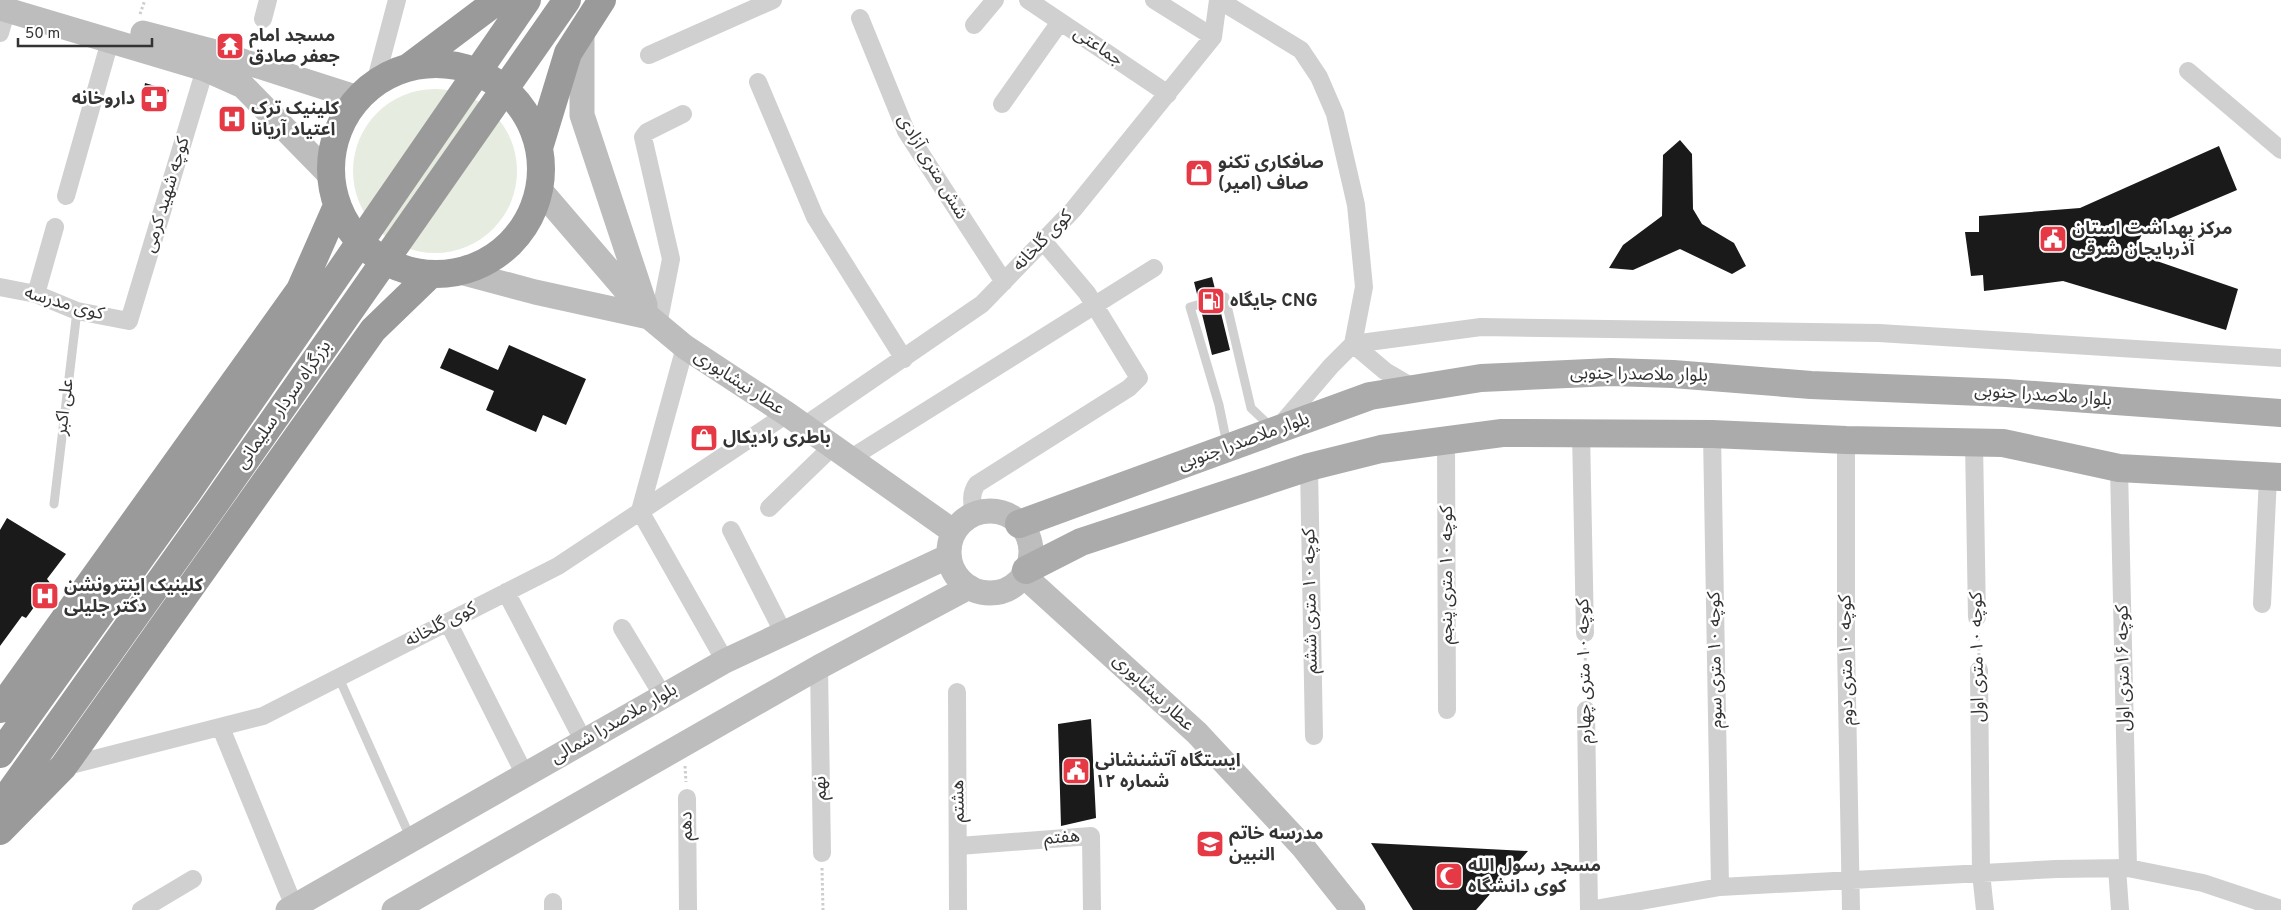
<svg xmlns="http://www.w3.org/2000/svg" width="2281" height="910" font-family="Overpass,'Noto Sans Arabic',sans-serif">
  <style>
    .green { fill: #e6ecdf }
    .building { fill: #1a1a1a }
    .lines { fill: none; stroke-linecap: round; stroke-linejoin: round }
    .path { stroke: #cdcdcd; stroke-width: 3; stroke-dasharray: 2.5 2.5; stroke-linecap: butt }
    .lane { stroke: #d0d0d0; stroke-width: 9 }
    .street { stroke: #d0d0d0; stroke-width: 18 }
    .secondary { stroke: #bdbdbd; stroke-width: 25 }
    .primary { stroke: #ababab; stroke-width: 28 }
    .highway { stroke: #9a9a9a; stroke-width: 28 }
    .labels { text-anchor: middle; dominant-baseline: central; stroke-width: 5; stroke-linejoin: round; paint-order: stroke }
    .poi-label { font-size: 18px; font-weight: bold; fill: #333; stroke: #fff; text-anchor: start }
    .street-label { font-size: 18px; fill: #333; stroke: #fff }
  </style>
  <rect width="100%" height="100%" fill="#fff"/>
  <path class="green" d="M353 171a82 82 0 1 1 164 0a82 82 0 1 1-164 0Z"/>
  <path class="building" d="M145,83L169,90L162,110L141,109Z
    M1680,140L1692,154L1693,209L1702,224L1734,243L1746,266L1732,274L1680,249L1633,270L1609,268L1623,245L1662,216L1663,155Z
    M2219,146L2237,190L2145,229L2136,245L2148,258L2238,289L2226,330L2063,281L1984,291L1983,275L1971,276L1965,232H1979V216L2080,208Z
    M1212,277L1216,293L1198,298L1194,282Z
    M1219,305L1230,350L1212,355L1201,310Z
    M509,345L586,379L566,425L543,415L536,432L486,410L494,391L440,368L449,348L498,370Z
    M7,518L66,554L47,579L51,584L26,618L22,616L0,646V530Z
    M1091,719L1096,818L1061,826L1058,724Z
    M1371,843L1528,851L1476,910H1413Z"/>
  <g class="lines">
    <path class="path" d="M140,14L145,0
      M1978,633L1979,655
      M1585,648L1586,695
      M685,766L686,782
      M822,868L823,910"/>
    <path class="lane" d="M1227,444L1219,405L1190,307L1225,297L1251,408L1271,427
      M54,504L77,311
      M339,678L411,839"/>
    <path class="street" d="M1028,0L1168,94
      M1154,0L1213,37
      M1219,0L1301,50L1319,77L1335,114L1356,205L1364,287L1353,344L1481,327L1879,333L2281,358
      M860,18L906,131L1004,282
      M263,19L268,0
      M974,25L995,0
      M0,33L7,9
      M649,55L773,0
      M2188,71L2281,150
      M758,82L815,217L904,359
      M375,83L397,0
      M1002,104L1060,22
      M66,196L110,41
      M0,287L36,294L77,311L129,321L205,69
      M36,294L55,227
      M658,325L671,259L643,137L647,132L683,114
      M685,347L640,511L725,661
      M804,426L982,304L1073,210L1213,37L1218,0
      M1278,428L1331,366L1353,344L1385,371L1414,388
      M1581,432L1585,633
      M1712,434L1720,887
      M1446,439L1447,710
      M1846,440V645L1851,910
      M1974,442L1977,617
      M851,458L1154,268
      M1309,467L1314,736
      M2119,468L2128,868
      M769,508L833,446
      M974,514C972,503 970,494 977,484L1129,388L1139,378L1087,293L1043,241
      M731,530L783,632
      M506,592L584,742
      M2262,604L2268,477
      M448,622L525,775
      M622,628L663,696
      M819,667L822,853
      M1979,670L1981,873L1985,910
      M957,692L958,910
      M1586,710L1589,910L1720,887L2056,869L2128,868L2203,883L2281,909
      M221,728L294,906
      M63,767L263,716L558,566L787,414
      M687,798L688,910
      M959,846L1091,836L1092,910
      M2117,868L2120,910
      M141,910L193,879
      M553,910V902"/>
    <path class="secondary" d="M0,8L205,69L243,86L331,176
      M143,33L208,50L358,98
      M582,33V115L645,305
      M539,189L649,317L685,347L787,414L954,532
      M460,272L535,292L649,317
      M949 552a41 41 0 1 1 82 0a41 41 0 1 1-82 0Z
      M1023,575L1197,733L1303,847L1353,910
      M288,910L725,661L949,556
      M394,910L819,667L969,587"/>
    <path class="primary" d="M1019,524L1370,396L1481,378L1611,372L1673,374L1811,385L2006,393L2281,413
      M1026,570L1081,542L1309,467L1381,449L1502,433L1712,434L1846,440L2003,443L2119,468L2281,477"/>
    <path class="highway" d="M331 169a105 105 0 1 1 210 0a105 105 0 1 1-210 0Z
      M409,67L498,0
      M539,148L568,53L602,0
      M0,709L300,290L337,206
      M0,754L187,493L527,0
      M0,810L8,795L212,508L567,0
      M0,831L63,767L373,330L430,275"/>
  </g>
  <defs>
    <symbol id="temple-square" viewBox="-11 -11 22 22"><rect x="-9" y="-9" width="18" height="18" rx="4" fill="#e63946" stroke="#fff"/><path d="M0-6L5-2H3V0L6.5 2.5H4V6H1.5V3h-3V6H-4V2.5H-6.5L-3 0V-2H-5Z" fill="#fff"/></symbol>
    <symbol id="pharmacy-square" viewBox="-11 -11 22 22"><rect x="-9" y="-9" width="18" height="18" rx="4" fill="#e63946" stroke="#fff"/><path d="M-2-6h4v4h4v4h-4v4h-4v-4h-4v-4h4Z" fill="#fff"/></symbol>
    <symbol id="hospital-square" viewBox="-11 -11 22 22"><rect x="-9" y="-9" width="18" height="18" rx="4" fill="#e63946" stroke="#fff"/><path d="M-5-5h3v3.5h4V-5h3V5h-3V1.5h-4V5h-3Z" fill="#fff"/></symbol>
    <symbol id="shop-square" viewBox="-11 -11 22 22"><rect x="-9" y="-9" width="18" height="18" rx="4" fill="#e63946" stroke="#fff"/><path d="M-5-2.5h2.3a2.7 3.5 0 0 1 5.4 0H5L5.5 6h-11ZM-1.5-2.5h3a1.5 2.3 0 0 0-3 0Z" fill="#fff"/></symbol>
    <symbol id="civic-square" viewBox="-11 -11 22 22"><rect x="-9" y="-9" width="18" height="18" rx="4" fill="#e63946" stroke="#fff"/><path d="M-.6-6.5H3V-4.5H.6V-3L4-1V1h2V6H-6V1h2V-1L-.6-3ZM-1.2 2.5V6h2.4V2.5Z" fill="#fff"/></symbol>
    <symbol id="fuel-square" viewBox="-11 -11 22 22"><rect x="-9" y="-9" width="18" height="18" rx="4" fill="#e63946" stroke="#fff"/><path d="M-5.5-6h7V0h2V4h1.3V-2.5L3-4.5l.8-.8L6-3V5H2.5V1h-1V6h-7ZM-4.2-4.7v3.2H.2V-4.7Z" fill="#fff"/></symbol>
    <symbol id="school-square" viewBox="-11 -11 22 22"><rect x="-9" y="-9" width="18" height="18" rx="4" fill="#e63946" stroke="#fff"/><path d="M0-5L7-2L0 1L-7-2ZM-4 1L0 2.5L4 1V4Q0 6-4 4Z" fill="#fff"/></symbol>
    <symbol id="mosque-square" viewBox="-11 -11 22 22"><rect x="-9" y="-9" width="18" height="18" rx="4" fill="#e63946" stroke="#fff"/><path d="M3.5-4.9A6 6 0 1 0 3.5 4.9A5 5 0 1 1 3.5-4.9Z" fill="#fff"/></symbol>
  </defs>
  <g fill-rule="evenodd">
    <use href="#temple-square" x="214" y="30" width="32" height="32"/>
    <use href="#pharmacy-square" x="138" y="83" width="32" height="32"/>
    <use href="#hospital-square" x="216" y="103" width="32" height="32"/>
    <use href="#shop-square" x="1183" y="157" width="32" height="32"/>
    <use href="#civic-square" x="2037" y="223" width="32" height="32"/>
    <use href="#fuel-square" x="1195" y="285" width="32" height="32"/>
    <use href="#shop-square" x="688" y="422" width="32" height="32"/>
    <use href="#hospital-square" x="29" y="580" width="32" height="32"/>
    <use href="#civic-square" x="1060" y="755" width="32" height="32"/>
    <use href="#school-square" x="1194" y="828" width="32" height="32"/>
    <use href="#mosque-square" x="1433" y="860" width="32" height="32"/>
  </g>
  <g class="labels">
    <g class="poi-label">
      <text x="249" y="36">مسجد امام<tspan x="249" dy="21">جعفر صادق</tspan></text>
      <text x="135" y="99" text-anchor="end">داروخانه</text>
      <text x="251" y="109">کلینیک ترک<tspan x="251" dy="21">اعتیاد آریانا</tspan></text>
      <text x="1218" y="163">صافکاری تکنو<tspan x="1218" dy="21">صاف (امیر)</tspan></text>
      <text x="2072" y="229">مرکز بهداشت استان<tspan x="2072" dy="21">آذربایجان شرقی</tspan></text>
      <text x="1230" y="301">جایگاه CNG</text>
      <text x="723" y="438">باطری رادیکال</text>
      <text x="64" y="586">کلینیک اینترونشن<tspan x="64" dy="21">دکتر جلیلی</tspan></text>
      <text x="1095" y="761">ایستگاه آتشنشانی<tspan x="1095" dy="21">شماره ۱۲</tspan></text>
      <text x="1229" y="834">مدرسه خاتم<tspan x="1229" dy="21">النبین</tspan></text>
      <text x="1468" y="866">مسجد رسول الله<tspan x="1468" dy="21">کوی دانشگاه</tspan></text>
    </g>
    <g class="street-label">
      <text transform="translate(1098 47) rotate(34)">جماعتی</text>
      <text transform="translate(932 167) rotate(59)">شش متری آزادی</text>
      <text transform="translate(167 195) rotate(-73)">کوچه شهید کرمی</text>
      <text transform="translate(1043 241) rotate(-46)">کوی گلخانه</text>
      <text transform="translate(64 304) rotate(16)">کوی مدرسه</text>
      <text transform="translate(1639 375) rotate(1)">بلوار ملاصدرا جنوبی</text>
      <text transform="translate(739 383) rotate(33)">عطار نیشابوری</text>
      <text transform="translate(2043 396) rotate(4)">بلوار ملاصدرا جنوبی</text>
      <text transform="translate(284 405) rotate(-55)">بزرگراه سردار سلیمانی</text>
      <text transform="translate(65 407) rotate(-83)">علی اکبر</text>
      <text transform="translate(1244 442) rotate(-20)">بلوار ملاصدرا جنوبی</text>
      <text transform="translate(1447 575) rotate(-90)">کوچه ۱۰ متری پنجم</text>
      <text transform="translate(1311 601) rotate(-91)">کوچه ۱۰ متری ششم</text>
      <text transform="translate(441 625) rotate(-27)">کوی گلخانه</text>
      <text transform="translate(1978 657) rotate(-91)">کوچه ۱۰ متری اول</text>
      <text transform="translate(1716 660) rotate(-91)">کوچه ۱۰ متری سوم</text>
      <text transform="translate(1847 660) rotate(-91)">کوچه ۱۰ متری دوم</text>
      <text transform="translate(2124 668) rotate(-91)">کوچه ۱۶متری اول</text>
      <text transform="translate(1585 671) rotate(-91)">کوچه ۱۰ متری چهارم</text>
      <text transform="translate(1153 693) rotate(43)">عطار نیشابوری</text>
      <text transform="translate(614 724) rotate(-30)">بلوار ملاصدرا شمالی</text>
      <text transform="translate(821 788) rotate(-91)">نهم</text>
      <text transform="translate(959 801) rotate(-91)">هشتم</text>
      <text transform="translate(687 826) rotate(-91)">دهم</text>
      <text transform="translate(1062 838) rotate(-4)">هفتم</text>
    </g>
  </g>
  <path d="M18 38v8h134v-8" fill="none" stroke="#333333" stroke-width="2.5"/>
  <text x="25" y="38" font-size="15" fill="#333333" stroke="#ffffff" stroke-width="4" paint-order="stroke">50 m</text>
</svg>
